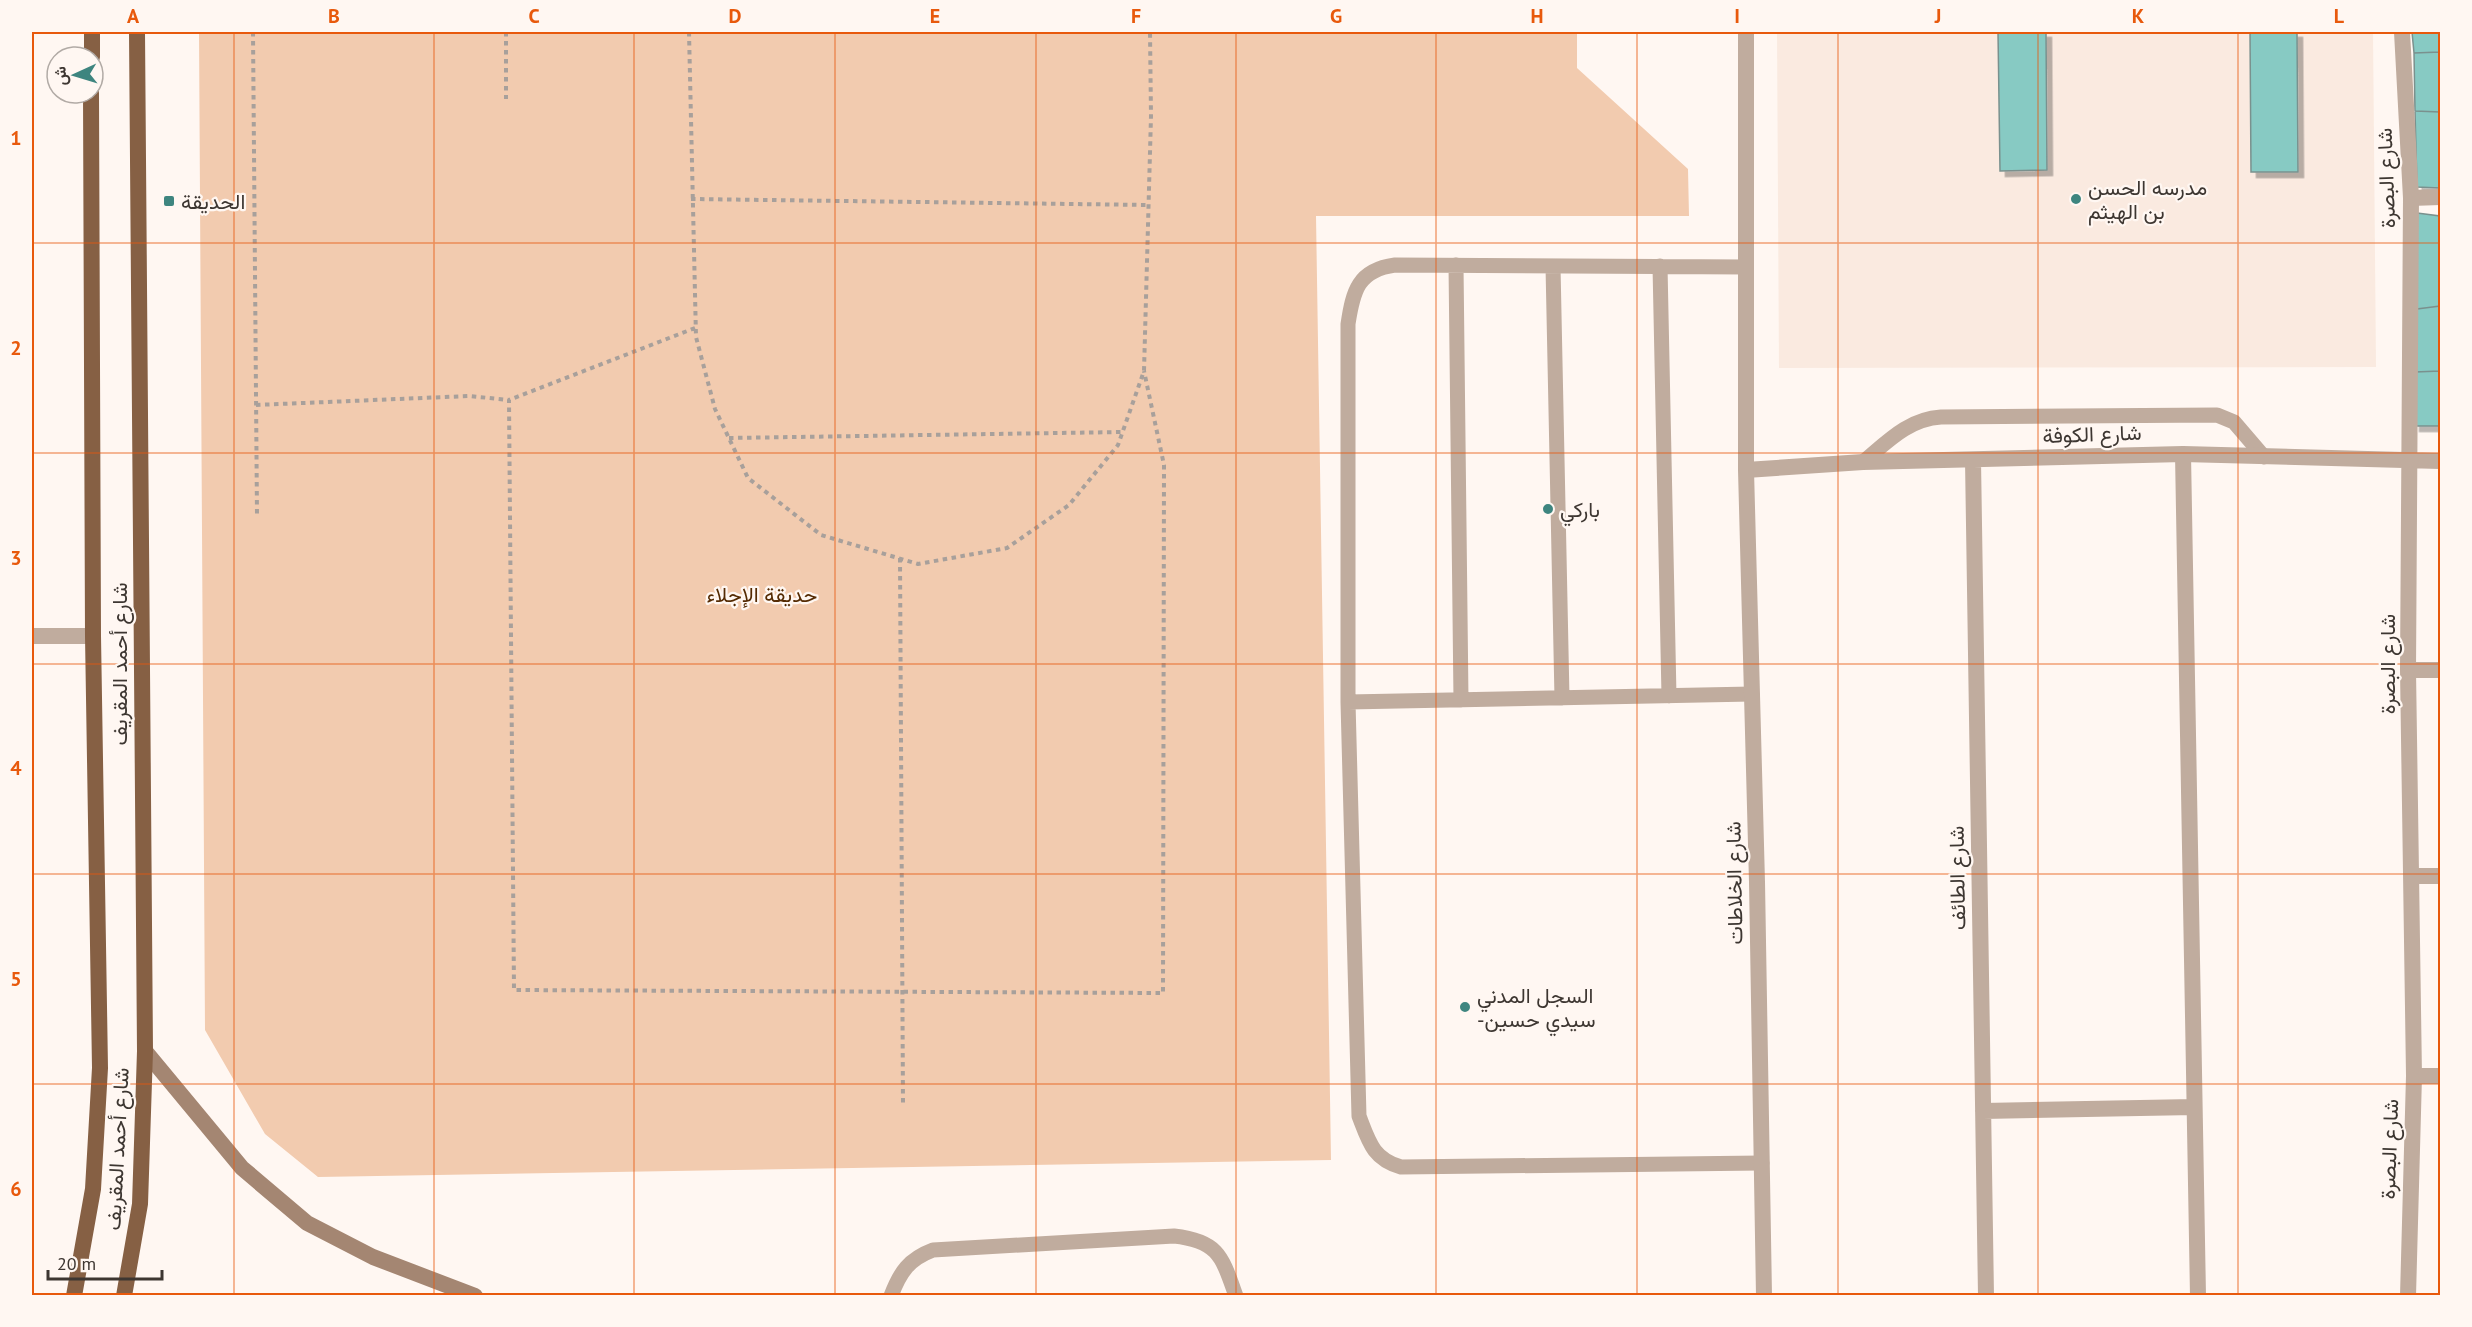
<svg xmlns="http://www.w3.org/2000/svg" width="2472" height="1327" font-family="'PT Sans',Vazirmatn,sans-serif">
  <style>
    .built { fill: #faeae0 }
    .green { fill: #f2cbaf }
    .building { fill: #87cac3; stroke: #7a918e; stroke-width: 1.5; filter: url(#shadow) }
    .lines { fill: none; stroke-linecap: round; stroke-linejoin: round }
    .path { stroke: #a8a09b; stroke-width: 4; stroke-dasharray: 4.5 4.5; stroke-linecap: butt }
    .service { stroke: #c0ac9e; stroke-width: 15 }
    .minor { stroke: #c0ac9e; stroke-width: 16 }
    .secondary { stroke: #a48672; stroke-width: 16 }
    .trunk { stroke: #866044; stroke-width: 16 }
    .grid { fill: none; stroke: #e8590c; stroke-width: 1.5; stroke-opacity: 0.55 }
    .poi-dot { fill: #3e857f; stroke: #fff7f2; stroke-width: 2 }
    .labels { text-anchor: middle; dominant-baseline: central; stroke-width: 4.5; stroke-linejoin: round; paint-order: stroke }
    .street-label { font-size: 21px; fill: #3d3631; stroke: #fff7f2 }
    .poi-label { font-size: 21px; fill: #3d3631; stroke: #fff7f2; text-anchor: start }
    .park-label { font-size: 21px; fill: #552b03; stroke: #fff7f2 }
    .neatline { fill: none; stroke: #e8590c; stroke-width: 2 }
    .grid-label { font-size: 20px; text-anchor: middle; font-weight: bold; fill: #e8590c }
  </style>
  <defs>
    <filter id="shadow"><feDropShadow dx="5.5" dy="5.5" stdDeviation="0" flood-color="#0004"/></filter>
  </defs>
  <rect width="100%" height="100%" fill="#fff7f2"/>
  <path class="built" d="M1777,32H2373L2376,367L1779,368Z"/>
  <path class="green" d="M199,32H1577V68L1688,169L1689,216H1316L1331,1160L318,1177L265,1134L205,1030Z"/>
  <path class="building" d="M1998,32H2046L2047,170L2000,171Z
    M2250,32H2297L2298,172H2251Z
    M2412,32H2440V52L2414,53Z
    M2440,52V112L2415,111L2414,53Z
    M2415,111L2440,112V188L2417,187Z
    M2417,213L2440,216V306L2417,309Z
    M2440,306V371L2415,372L2417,309Z
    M2440,371V426H2414L2415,372Z"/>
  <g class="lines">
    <path class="path" d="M253,32L257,515
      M506,32V99
      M689,32L696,337L715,409L748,478L821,535L918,564L1007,548L1069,505L1118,445L1144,371L1151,116L1150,32
      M691,199L1149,205
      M695,328L509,400L514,990L1163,993L1164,465L1144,371
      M256,405L469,396L509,400
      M729,438L1123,432
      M900,558L903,1103"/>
    <path class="service" d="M1456,265L1461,700
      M1553,266L1562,698
      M1660,266L1669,696
      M1746,267L1395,265C1358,270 1353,291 1348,324V702L1359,1116C1369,1142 1373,1159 1401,1167L1762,1163
      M1863,462C1887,442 1908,419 1941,417L2217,415L2234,422L2264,457
      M1348,702L1752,694
      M891,1296C900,1272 909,1259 933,1250L1174,1236C1219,1241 1222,1257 1236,1296"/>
    <path class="minor" d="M1746,32V470L1757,882L1764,1296
      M2402,32L2411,198L2408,670L2414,1076L2408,1296
      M2411,198L2440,197
      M2183,454L2198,1296
      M1973,460L1986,1296
      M1746,470L1863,462L2183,454L2440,461
      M32,636H93
      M2408,670H2440
      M2413,876H2440
      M2414,1076H2440
      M1983,1111L2194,1107"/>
    <path class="secondary" d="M145,1051L242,1168L307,1223L373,1257L475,1296"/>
    <path class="trunk" d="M92,57V32
      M74,1296L93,1189L100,1068L93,636L91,93
      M124,1296L140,1204L145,1051L137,32"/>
  </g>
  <path class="grid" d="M234,32V1296M434,32V1296M634,32V1296M835,32V1296M1036,32V1296M1236,32V1296M1436,32V1296M1637,32V1296M1838,32V1296M2038,32V1296M2238,32V1296M32,243H2440M32,453H2440M32,664H2440M32,874H2440M32,1084H2440"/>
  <g class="poi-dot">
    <circle cx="2076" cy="199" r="6"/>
    <rect x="163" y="195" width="12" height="12" rx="3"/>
    <circle cx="1548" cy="509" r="6"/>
    <circle cx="1465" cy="1007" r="6"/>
  </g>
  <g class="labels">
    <g class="street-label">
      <text transform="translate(2386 178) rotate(-92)">شارع البصرة</text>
      <text transform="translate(2092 434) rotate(-2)">شارع الكوفة</text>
      <text transform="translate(119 664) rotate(-90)">شارع أحمد المقريف</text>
      <text transform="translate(2387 664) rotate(-90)">شارع البصرة</text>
      <text transform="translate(1957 878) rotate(-91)">شارع الطائف</text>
      <text transform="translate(1734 883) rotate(-91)">شارع الخلاطات</text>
      <text transform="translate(117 1149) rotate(-87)">شارع أحمد المقريف</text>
      <text transform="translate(2389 1149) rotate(-88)">شارع البصرة</text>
    </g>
    <g class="poi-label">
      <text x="2088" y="187">مدرسه الحسن<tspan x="2088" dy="24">بن الهيثم</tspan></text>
      <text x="181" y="201">الحديقة</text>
      <text x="1560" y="509">باركي</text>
      <text x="1477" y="995">السجل المدني<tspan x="1477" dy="24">-سيدي حسين</tspan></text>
    </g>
    <g class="park-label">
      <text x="762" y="594">حديقة الإجلاء</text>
    </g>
  </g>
  <rect width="2472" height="1327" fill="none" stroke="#fff7f2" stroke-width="66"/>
  <g transform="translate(75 75) rotate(266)"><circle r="28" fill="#fff7f2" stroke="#b1aaa5" stroke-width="1.5"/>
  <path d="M0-4.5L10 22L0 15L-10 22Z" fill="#3e857f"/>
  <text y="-9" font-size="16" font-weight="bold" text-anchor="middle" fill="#3d3631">ش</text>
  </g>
  <path d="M48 1270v9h114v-9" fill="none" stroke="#3d3631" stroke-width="3"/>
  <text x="57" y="1270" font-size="18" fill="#3d3631" stroke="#fff7f2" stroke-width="4.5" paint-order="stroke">20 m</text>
  <rect x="33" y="33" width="2406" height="1261" class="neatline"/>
  <g class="grid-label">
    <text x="133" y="23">A</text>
    <text x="334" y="23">B</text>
    <text x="534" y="23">C</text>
    <text x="735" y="23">D</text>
    <text x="935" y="23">E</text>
    <text x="1136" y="23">F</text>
    <text x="1336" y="23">G</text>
    <text x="1537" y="23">H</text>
    <text x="1737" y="23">I</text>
    <text x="1938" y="23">J</text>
    <text x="2138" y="23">K</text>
    <text x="2339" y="23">L</text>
    <text x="16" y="145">1</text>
    <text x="16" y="355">2</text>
    <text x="16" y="565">3</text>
    <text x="16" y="775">4</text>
    <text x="16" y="986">5</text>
    <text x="16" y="1196">6</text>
  </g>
</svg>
